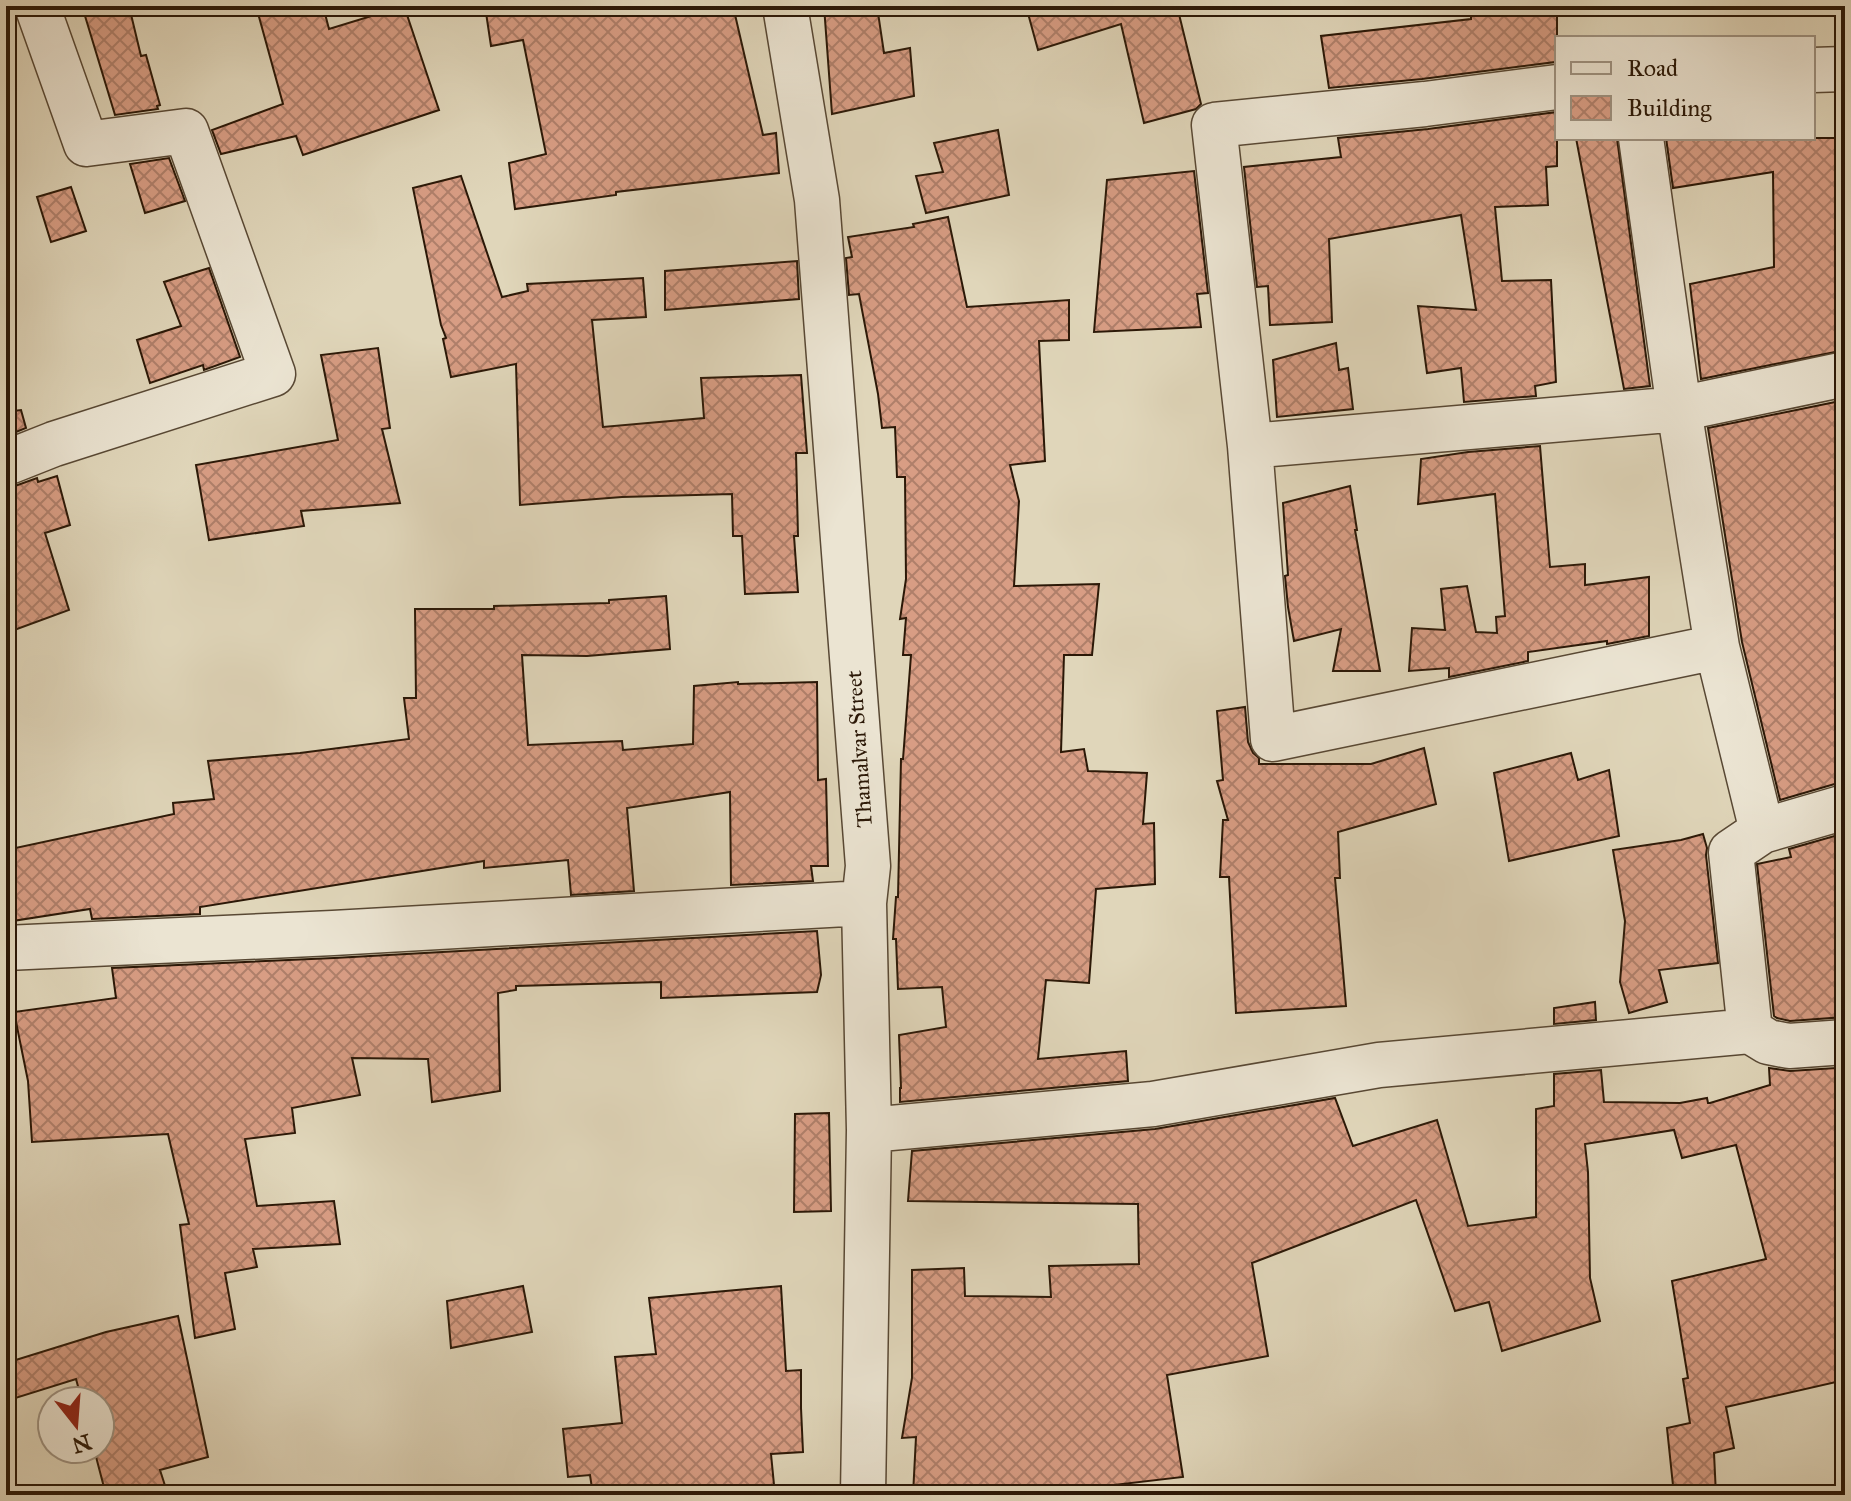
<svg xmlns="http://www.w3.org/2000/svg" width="1851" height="1501" font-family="'IM FELL Great Primer',serif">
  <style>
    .building { fill: url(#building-cross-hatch); stroke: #2b1807; stroke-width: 2 }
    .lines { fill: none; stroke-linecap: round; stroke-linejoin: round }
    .minor-casing { stroke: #584834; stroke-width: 47 }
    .minor { stroke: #ebe4d2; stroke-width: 44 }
    .labels { text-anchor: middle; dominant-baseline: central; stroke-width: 8; stroke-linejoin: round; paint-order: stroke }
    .street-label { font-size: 22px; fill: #2b1807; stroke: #ebe4d2 }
  </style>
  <defs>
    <pattern id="building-cross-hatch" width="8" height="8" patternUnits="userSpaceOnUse" patternTransform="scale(2)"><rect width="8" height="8" fill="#d89d84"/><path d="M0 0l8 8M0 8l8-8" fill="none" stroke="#af7f6a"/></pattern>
  </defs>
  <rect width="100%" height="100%" fill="#e0d6ba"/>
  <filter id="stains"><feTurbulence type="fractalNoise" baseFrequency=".0025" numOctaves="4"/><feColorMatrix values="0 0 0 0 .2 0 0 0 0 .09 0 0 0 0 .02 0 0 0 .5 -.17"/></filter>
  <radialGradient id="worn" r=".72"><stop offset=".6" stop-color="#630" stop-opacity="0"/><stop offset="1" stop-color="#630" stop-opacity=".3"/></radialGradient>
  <path class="building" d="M82,6H129L141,56L146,55L160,105L157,106L158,109L115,115Z
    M256,6H323L329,29L404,6L439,110L303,155L296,136L221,154L212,130L283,104Z
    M485,6H733L763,135L776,133L779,173L616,192V195L515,209L509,163L546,154L523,40L491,46Z
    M824,6H877L884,53L910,48L914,96L832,114Z
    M1026,6H1177L1201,104L1196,109L1144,123L1121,24L1038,50Z
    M1471,6H1557V51H1555V62L1422,79L1329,88L1321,36L1471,19Z
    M1557,112V166L1546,167L1548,205L1495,207L1502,281L1551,280L1556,382L1535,386L1536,396L1464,402L1461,368L1427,373L1418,306L1476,310L1461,215L1329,239L1332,322L1270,325L1268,286L1257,287L1244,167L1341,157L1338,138L1428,129Z
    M998,130L1009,195L926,213L916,176L943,172L934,143Z
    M1576,138H1617L1650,386L1624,389Z
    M1666,138H1845V350L1701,379L1690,284L1774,267L1773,172L1673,188Z
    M169,158L185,201L145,213L130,164Z
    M1194,171L1208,293L1197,294L1201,327L1094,332L1107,180Z
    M461,176L502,297L528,291L527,284L643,278L646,317L592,320L603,427L704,418L701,378L801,375L807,453H796L798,536H794L798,592L745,594L742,536H733L732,494L622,497L520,505L516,364L451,377L443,339L446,338L441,325L413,188Z
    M71,187L86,231L51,242L37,197Z
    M948,217L967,307L1069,300V340L1039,341L1045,461L1010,465L1019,501L1014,586L1099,584L1092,655H1064L1061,752L1084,749L1088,771L1147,773L1143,824L1154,823L1155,884L1096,889L1089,983L1046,980L1038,1059L1126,1051L1128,1081L900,1102V1088H901L899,1035L946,1027L942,987L898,989L896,939H893L896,897H898L901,759H903L911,655H903L906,618L900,619L906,579L905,477H897L895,427L882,428L878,394L859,294L849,295L846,258L852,257L848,237L914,227L913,224Z
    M797,261L799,299L665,310V271Z
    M209,268L240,357L204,370L203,365L150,383L137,340L181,326L164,282Z
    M1336,343L1339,370L1348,368L1353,409L1277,417L1273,360Z
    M378,348L390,428L382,429L400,503L301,511L304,526L209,540L196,465L338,440L321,355Z
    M1845,400V783H1838L1780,800L1742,642L1708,428Z
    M21,410L26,428L6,436V412Z
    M1540,446L1550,567L1585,564V585L1649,577V636L1607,644V641L1528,652V661L1449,677V668L1409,671L1412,628L1445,630L1441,589L1467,586L1476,632L1497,633L1496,617L1505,616L1495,494L1418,504L1421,459L1468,452Z
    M57,476L70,525L45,533L69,610L6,633V487L15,486L37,478L38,482Z
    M1350,486L1357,530H1355L1380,671H1333L1341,629L1294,641L1288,607L1285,576L1288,575L1283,503Z
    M666,596L670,649L587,656L522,655L528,745L622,741L623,750L693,744L694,686L738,682V684L817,682L818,780L826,779L828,866H811L813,881L731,885L730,792L627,808L634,891L571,895L568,860L484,868V861L200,907V914L92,919L90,909L6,922V850L174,814L173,803L214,799L208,761L300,753L409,739L404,698H416L415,609H494V606L609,603V600Z
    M1245,707L1248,742L1253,753L1259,758V764H1371L1424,748L1436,804L1338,832L1340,878H1335L1346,1006L1236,1013L1229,877H1220L1223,820H1228L1217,781L1223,780L1217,711Z
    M1571,753L1578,780L1609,770L1619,836L1509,861L1494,773Z
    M1845,833V1017L1790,1021L1777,1018L1774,1016L1757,864L1791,857L1789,849Z
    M1703,834L1707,848L1706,855L1718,963L1659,970L1667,1002L1629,1013L1620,982L1625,921L1613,850L1681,840Z
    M817,931L821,975L817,992L661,998V982L516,986V990L498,993L500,1091L432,1102L428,1059L352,1058L360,1095L292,1108L295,1133L245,1139L257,1206L334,1201L340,1244L253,1249L257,1267L225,1273L235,1329L195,1338L180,1225L189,1224L168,1134L32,1142L28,1081L14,1012L116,998L112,968L334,958Z
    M1595,1002L1596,1020L1554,1024V1008Z
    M1769,1068L1790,1071L1836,1068L1845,1111V1380L1726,1407L1734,1448L1714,1453L1716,1495H1674L1667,1428L1690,1423L1683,1379L1688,1378L1672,1281L1766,1259L1736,1145L1682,1158L1674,1130L1585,1144L1588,1172L1590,1278L1600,1321L1502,1351L1489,1302L1455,1311L1416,1200L1252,1263L1268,1356L1167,1375L1183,1477L1028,1495H913L916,1437L902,1438L912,1378V1270L964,1268L965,1296L1051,1297L1049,1266L1139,1264L1138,1204L908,1201L912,1151L1155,1129L1335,1098L1353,1146L1437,1120L1468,1226L1536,1217V1109L1554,1106V1074L1601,1070L1604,1102L1680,1103L1707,1098L1708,1103H1710L1770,1085Z
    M829,1113L831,1211L794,1212L795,1114Z
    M523,1286L532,1332L451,1348L447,1301Z
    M781,1286L786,1371L801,1370V1408L803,1452L771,1454L775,1495H593L590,1475L568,1477L563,1429L622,1423L615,1357L656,1354L649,1298Z
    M178,1316L208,1457L160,1470L168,1495H106L94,1449H100V1401H82L76,1379L6,1401V1363L106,1332Z"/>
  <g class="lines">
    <defs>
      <path id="minor" d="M785,6L817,200L868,866L864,903L869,1130L863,1495
        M1813,70L1845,69
        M1641,138L1679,409L1717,647
        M1250,446L1679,409L1845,374
        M6,463L54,444L273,374L186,131L86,144L37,6
        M1762,831L1845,807
        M6,948L333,933L864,903
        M1750,1031L1768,1042L1789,1046L1845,1042
        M869,1130L1153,1104L1379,1065L1750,1031L1731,852L1762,831L1717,647L1273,739L1250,446L1214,125L1425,104L1557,87"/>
    </defs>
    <use href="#minor" class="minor-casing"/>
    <use href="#minor" class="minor"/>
  </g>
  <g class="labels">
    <g class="street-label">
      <text transform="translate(859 749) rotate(-94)">Thamalvar Street</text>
    </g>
  </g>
  <rect width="1851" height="1501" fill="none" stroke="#e0d6ba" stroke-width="32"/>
  <rect x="8" y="8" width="1835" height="1485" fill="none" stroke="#2b1807" stroke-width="4"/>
  <rect x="16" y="16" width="1819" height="1469" fill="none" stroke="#2b1807" stroke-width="2"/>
  <rect x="1555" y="36" width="260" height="104" fill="#ebe4d2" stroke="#9e9281" stroke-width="2"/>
  <rect x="1571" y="62" width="40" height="12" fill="#ebe4d2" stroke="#9e9281" stroke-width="2"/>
  <text x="1627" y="76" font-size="24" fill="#2b1807">Road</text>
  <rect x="1571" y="96" width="40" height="24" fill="url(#building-cross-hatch)" stroke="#9e9281" stroke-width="2"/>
  <text x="1627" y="116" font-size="24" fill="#2b1807">Building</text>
  <g transform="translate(76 1425) rotate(163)"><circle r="38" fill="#ebe4d2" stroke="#9e9281" stroke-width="2"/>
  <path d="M0-6L14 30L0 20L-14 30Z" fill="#8f2418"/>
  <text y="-12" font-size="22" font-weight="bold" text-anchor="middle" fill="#2b1807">N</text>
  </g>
  <rect width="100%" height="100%" filter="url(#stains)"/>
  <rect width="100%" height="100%" fill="url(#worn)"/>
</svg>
